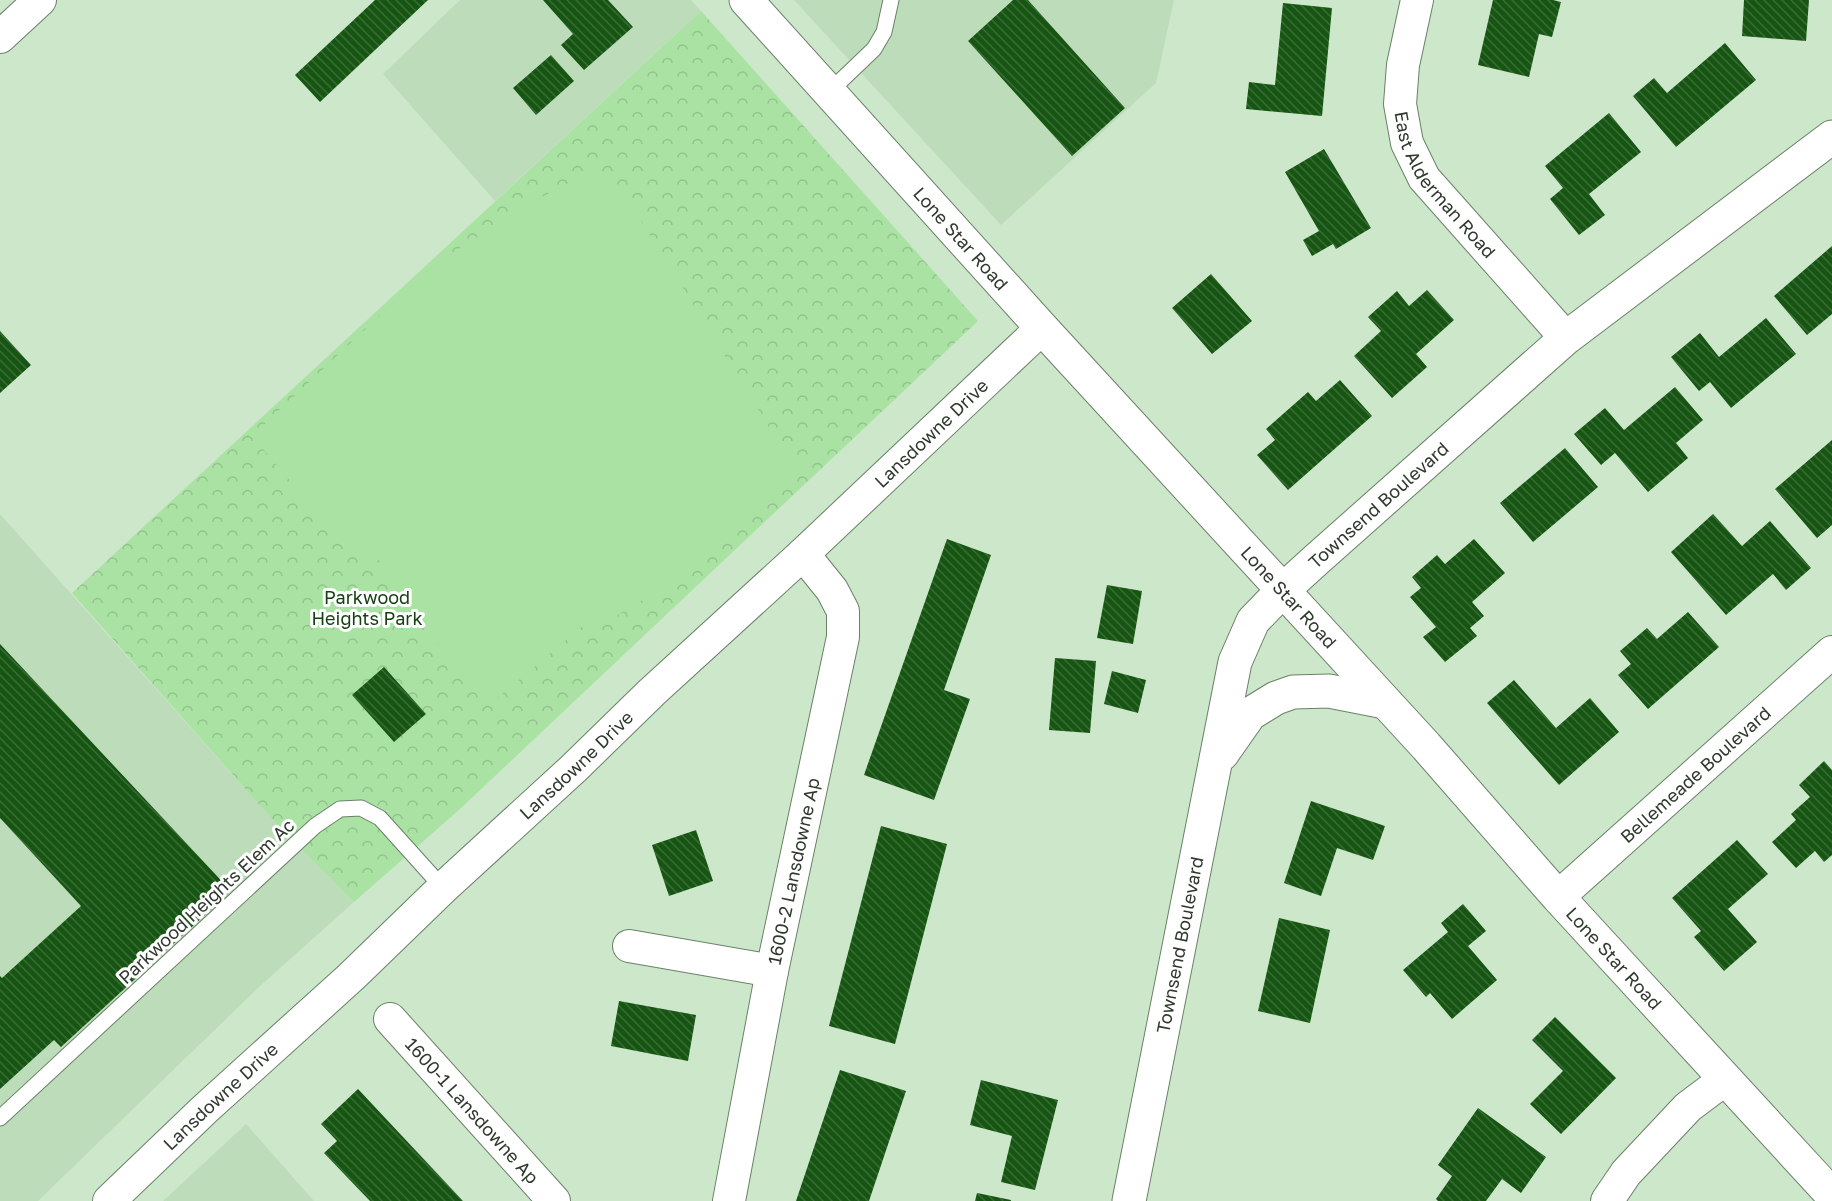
<svg xmlns="http://www.w3.org/2000/svg" width="1832" height="1201" font-family="'Golos Text',sans-serif">
  <style>
    .built { fill: #bdddba }
    .forest { fill: url(#forest-crowns) }
    .pitch { fill: #a9e2a3 }
    .building { fill: url(#building-back-hatch) }
    .lines { fill: none; stroke-linecap: round; stroke-linejoin: round }
    .service-casing { stroke: #6a8167; stroke-width: 17 }
    .minor-casing { stroke: #6a8167; stroke-width: 34 }
    .tertiary-casing { stroke: #6a8167; stroke-width: 35 }
    .service { stroke: #fff; stroke-width: 15 }
    .minor { stroke: #fff; stroke-width: 32 }
    .tertiary { stroke: #fff; stroke-width: 33 }
    .labels { text-anchor: middle; dominant-baseline: central; stroke-width: 6; stroke-linejoin: round; paint-order: stroke }
    .street-label { font-size: 18px; fill: #2f392e; stroke: #fff }
    .park-label { font-size: 18px; fill: #154012; stroke: #fff }
  </style>
  <defs>
    <pattern id="forest-crowns" width="20" height="18" patternUnits="userSpaceOnUse" patternTransform="scale(1.5)"><rect width="20" height="18" fill="#a9e2a3"/><path d="M2 6a3 3 0 1 1 6 0M12 15a3 3 0 1 1 6 0" fill="none" stroke="#92c38d"/></pattern>
    <pattern id="building-back-hatch" width="6" height="6" patternUnits="userSpaceOnUse" patternTransform="scale(1.5)"><rect width="6" height="6" fill="#175513"/><path d="M-1 5l2 2M0 0l6 6M5-1l2 2" fill="none" stroke="#396b36"/></pattern>
  </defs>
  <rect width="100%" height="100%" fill="#cde7ca"/>
  <path class="built" d="M460,0H691L701,11L495,201L383,74Z
    M794,0H1174L1156,83L1001,225Z
    M0,514L280,828L354,902L259,987L38,1201H0Z
    M246,1124L314,1201H163Z"/>
  <path class="forest" d="M701,11L978,321L460,809L354,902L280,828L72,593Z"/>
  <path class="pitch" d="M582,176L616,182L675,275L794,468L659,590L613,618L591,619L489,705L381,575L390,567L334,533L252,436L432,266L532,202Z"/>
  <path class="building" d="M375,0H428L320,102L295,75Z
    M543,0H608L633,27L584,70L561,45L573,34Z
    M1013,0H1028L1125,108L1072,156L968,41Z
    M1493,0H1553L1561,2L1552,37L1539,34L1529,77L1478,65Z
    M1744,0H1809L1806,41L1742,36Z
    M1283,3L1332,8L1322,116L1246,109L1249,82L1275,85Z
    M1725,43L1756,80L1676,147L1633,96L1654,78L1667,93Z
    M551,55L574,81L536,115L513,88Z
    M1609,113L1641,152L1589,194L1605,215L1579,235L1550,199L1563,188L1545,166Z
    M1324,149L1371,228L1336,249L1333,244L1312,256L1303,240L1319,231L1285,172Z
    M1832,246V314L1807,335L1774,296Z
    M1211,274L1252,321L1212,354L1172,308Z
    M1427,290L1454,320L1416,354L1427,367L1392,398L1354,356L1381,331L1368,317L1397,291L1409,306Z
    M1766,318L1796,354L1731,408L1710,382L1699,391L1671,357L1700,333L1719,357Z
    M0,331L31,365L0,393Z
    M1340,380L1372,416L1288,490L1257,455L1275,440L1266,429L1308,392L1316,401Z
    M1675,387L1703,420L1676,443L1688,458L1648,492L1615,453L1601,465L1574,434L1605,408L1624,430Z
    M1832,440V525L1817,538L1775,489Z
    M1565,448L1598,487L1533,542L1500,503Z
    M1713,514L1742,546L1770,521L1811,568L1786,590L1773,574L1726,615L1671,552Z
    M947,539L991,555L944,690L970,699L934,800L864,775Z
    M1474,539L1505,573L1472,602L1484,616L1470,628L1477,636L1445,662L1423,637L1436,627L1410,597L1421,588L1412,577L1437,555L1445,564Z
    M1107,585L1142,591L1133,644L1097,638Z
    M1688,612L1719,647L1648,709L1618,675L1631,664L1620,651L1647,628L1657,639Z
    M0,644L231,891L61,1047L54,1040L0,1089V976L2,978L81,906L0,818Z
    M1055,658L1096,661L1090,733L1049,730Z
    M384,667L426,714L394,742L352,695Z
    M1112,671L1146,680L1138,713L1104,704Z
    M1514,680L1556,728L1590,698L1619,732L1559,785L1487,703Z
    M1824,761L1832,770V855L1824,862L1815,851L1796,868L1772,842L1796,820L1791,814L1810,797L1799,785Z
    M1311,801L1385,826L1373,860L1337,848L1321,896L1284,883Z
    M881,826L947,844L895,1044L829,1026Z
    M696,830L713,881L669,896L652,845Z
    M1737,840L1768,874L1728,909L1757,942L1724,971L1694,937L1701,931L1672,898Z
    M1463,904L1486,931L1468,946L1497,980L1452,1019L1430,993L1426,997L1403,970L1448,932L1441,923Z
    M1279,918L1330,930L1310,1023L1258,1011Z
    M619,1001L696,1015L688,1061L611,1046Z
    M1555,1017L1616,1078L1561,1134L1530,1104L1563,1071L1532,1040Z
    M840,1070L906,1091L869,1201H796Z
    M981,1080L1058,1100L1035,1190L1001,1182L1012,1136L970,1125Z
    M358,1089L463,1201H370L324,1153L337,1141L321,1124Z
    M1478,1108L1546,1157L1521,1193L1502,1179L1486,1201H1438L1436,1199L1452,1176L1438,1165Z
    M977,1193L1011,1200V1201H975Z"/>
  <g class="lines">
    <defs>
      <path id="service" d="M829,92L874,49L884,32L891,0
        M0,1118L315,826L340,809L361,808L380,818L443,888"/>
      <g id="minor">
        <path id="s1" d="M1417,0L1403,65L1400,104L1407,143L1424,178L1566,338"/>
        <path d="M0,37L40,0"/>
        <path id="s2" d="M1558,897L1832,652"/>
        <path d="M629,946L772,971"/>
        <path id="s3" d="M390,1019L554,1201"/>
        <path id="s4" d="M109,1201L205,1109L351,977L443,888L573,769L652,692L803,554L1042,328"/>
        <path id="s5" d="M729,1201L772,971L843,637V611L832,590L803,554"/>
        <path d="M1607,1201L1626,1173L1688,1107L1724,1080"/>
      </g>
      <g id="tertiary">
        <path id="s6" d="M746,0L1042,328L1426,746L1558,897L1832,1195"/>
        <path d="M1222,754L1250,714L1276,698L1293,692L1329,691L1385,702"/>
        <path id="s7" d="M1129,1201L1235,662L1253,621L1283,590L1316,560L1566,338L1832,137"/>
      </g>
    </defs>
    <use href="#service" class="service-casing"/>
    <use href="#minor" class="minor-casing"/>
    <use href="#tertiary" class="tertiary-casing"/>
    <use href="#service" class="service"/>
    <use href="#minor" class="minor"/>
    <use href="#tertiary" class="tertiary"/>
  </g>
  <g class="labels">
    <g class="street-label">
      <text stroke="none"><textPath href="#s1" startOffset="200">East Alderman Road</textPath></text>
      <text stroke="none"><textPath href="#s6" startOffset="321">Lone Star Road</textPath></text>
      <text stroke="none"><textPath href="#s4" startOffset="1125">Lansdowne Drive</textPath></text>
      <text stroke="none"><textPath href="#s7" startOffset="765">Townsend Boulevard</textPath></text>
      <text stroke="none"><textPath href="#s6" startOffset="807">Lone Star Road</textPath></text>
      <text stroke="none"><textPath href="#s4" startOffset="639">Lansdowne Drive</textPath></text>
      <text stroke="none"><textPath href="#s2" startOffset="184">Bellemeade Boulevard</textPath></text>
      <text stroke="none"><textPath href="#s5" startOffset="336">1600-2 Lansdowne Ap</textPath></text>
      <text transform="translate(206 901) rotate(-43)">Parkwood Heights Elem Ac</text>
      <text stroke="none"><textPath href="#s7" startOffset="261">Townsend Boulevard</textPath></text>
      <text stroke="none"><textPath href="#s6" startOffset="1293">Lone Star Road</textPath></text>
      <text stroke="none"><textPath href="#s4" startOffset="153">Lansdowne Drive</textPath></text>
      <text stroke="none"><textPath href="#s3" startOffset="123">1600-1 Lansdowne Ap</textPath></text>
    </g>
    <g class="park-label">
      <text x="367" y="597">Parkwood<tspan x="367" dy="21">Heights Park</tspan></text>
    </g>
  </g>
</svg>
